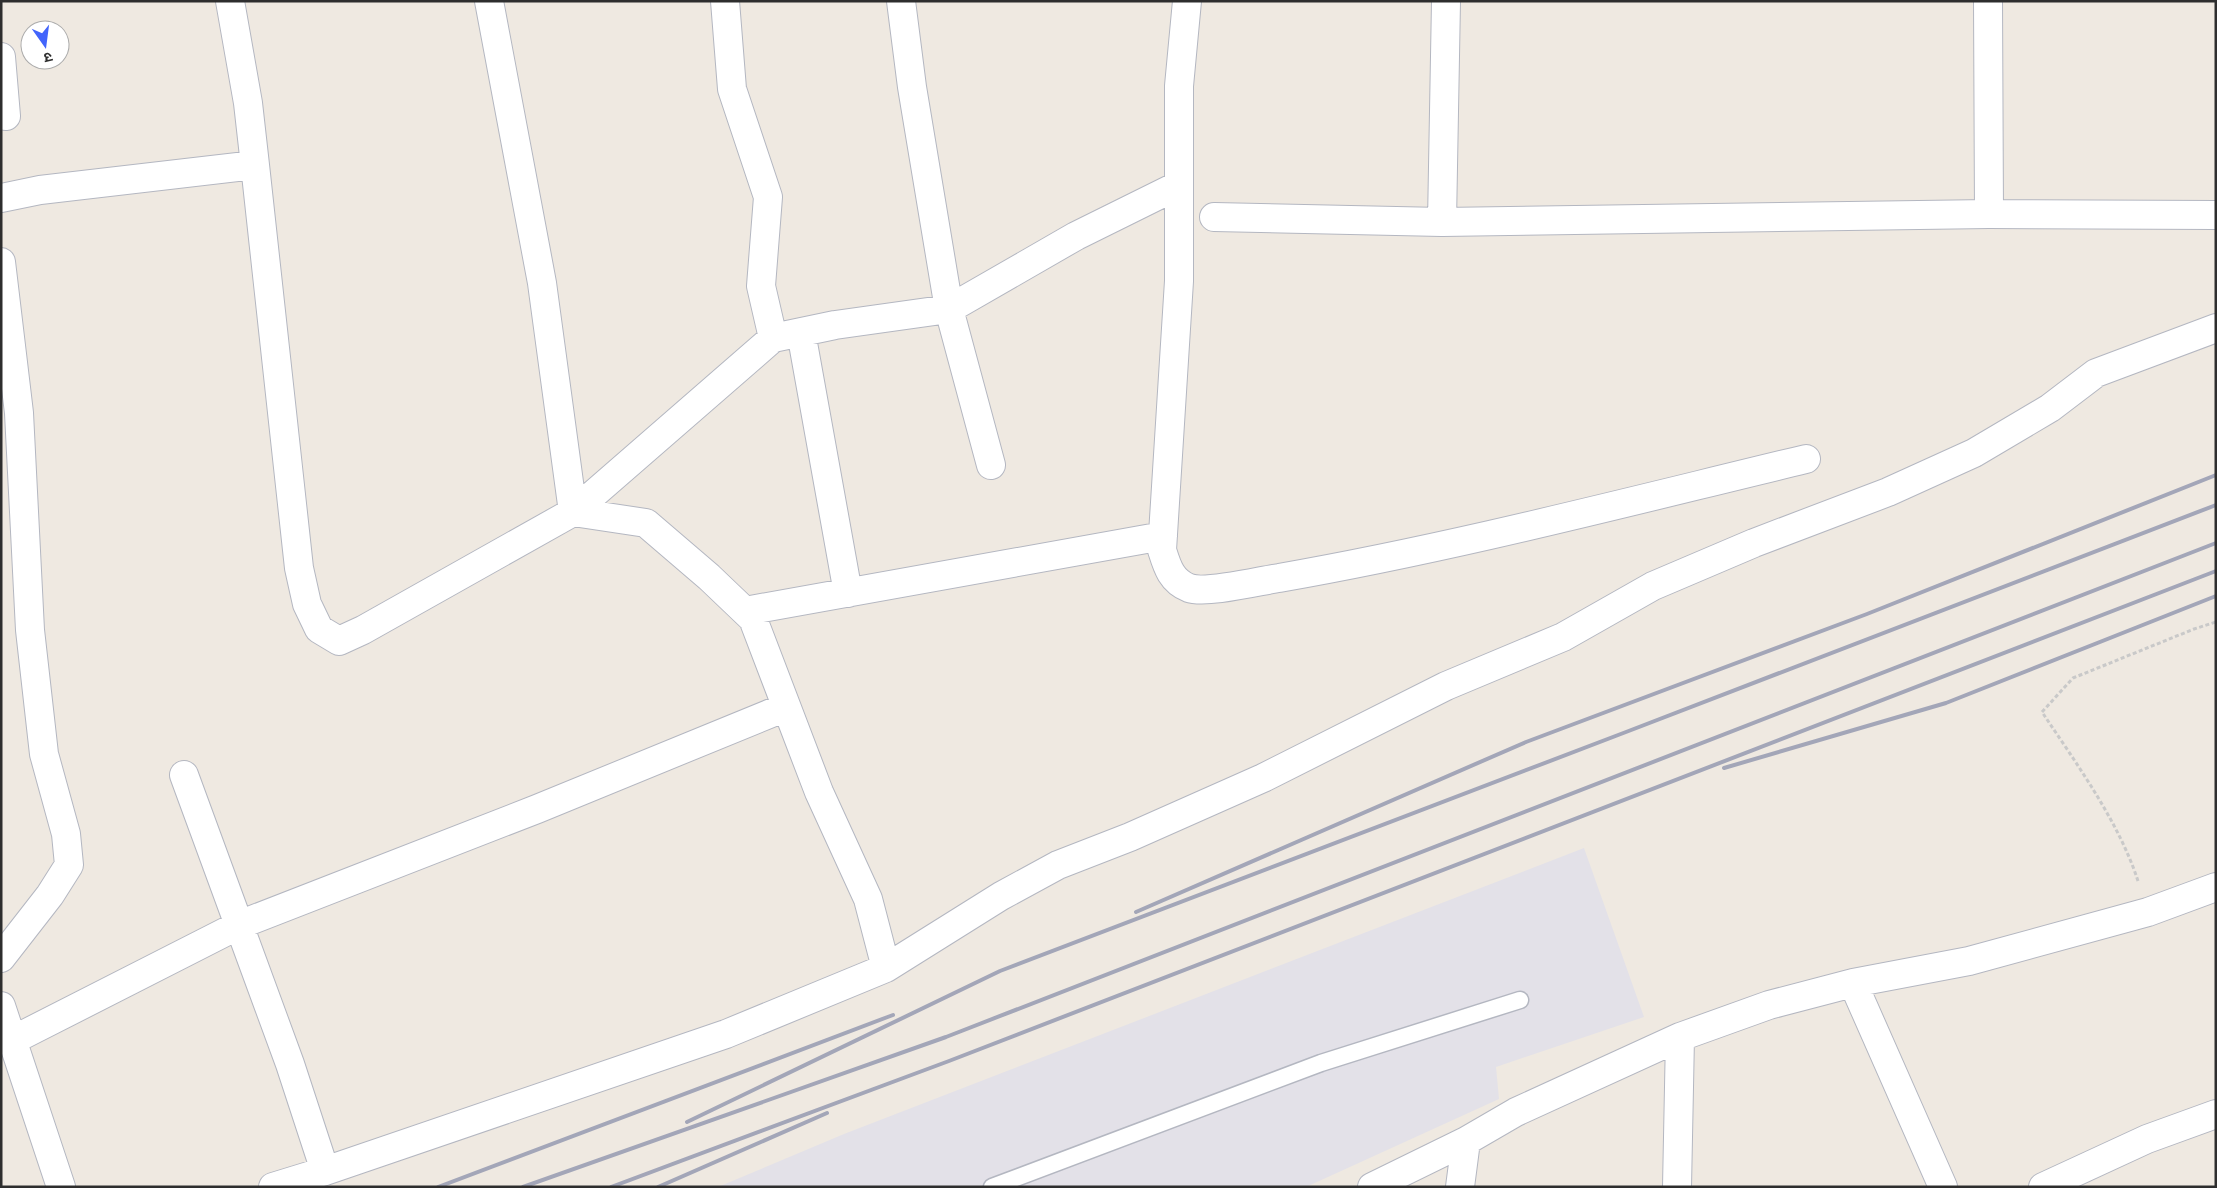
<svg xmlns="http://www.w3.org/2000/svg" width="2217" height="1188" font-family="'IBM Plex Sans','Noto Sans Devanagari',sans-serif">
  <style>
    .industrial { fill: #e3e1e8 }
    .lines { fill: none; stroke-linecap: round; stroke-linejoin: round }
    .lane-casing { stroke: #b4b7c1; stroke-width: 19 }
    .street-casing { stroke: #b4b7c1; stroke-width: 30 }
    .path { stroke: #c9c9c9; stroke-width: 3; stroke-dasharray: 4 2.5; stroke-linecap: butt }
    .lane { stroke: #fff; stroke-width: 16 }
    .street { stroke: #fff; stroke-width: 28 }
    .rail { stroke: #a3a6b8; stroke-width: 4 }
  </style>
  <rect width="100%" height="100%" fill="#efe9e1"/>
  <path class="industrial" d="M1584,848L1644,1017L1496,1067L1499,1099L1306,1187H718L844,1134Z"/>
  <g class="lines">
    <defs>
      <path id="lane" d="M992,1187L1321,1063L1520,1000"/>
      <path id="street" d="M230,1L248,103L255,165L299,568L307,604L319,629L339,641L363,630L573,512L773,338
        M489,1L542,283L573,512L646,523L709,577L753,619L819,792L868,899L886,968
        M725,1L732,89L768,197L761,286L773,338L835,325L949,309L1076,236L1179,185V86L1187,1
        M901,1L912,87L949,309L991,465
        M1988,1L1989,214
        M1,57L6,116
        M1179,185V281L1162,550C1167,566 1171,581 1189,588C1206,594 1259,581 1279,578C1456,547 1631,501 1806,459
        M1,198L40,190L255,165
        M1214,217L1442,222L1989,214L2216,215
        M1442,222L1446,1
        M1,262L19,413L30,630L44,754L66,834L69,865L50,895L1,958
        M801,332L848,593
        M745,611L1163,536
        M786,707L537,809L239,925L290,1064L325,1171L726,1034L886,968L1001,896L1058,865L1130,837L1263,778L1446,686L1563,637L1653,586L1754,543L1888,492L1974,453L2050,408L2096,373L2216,328
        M1853,983L1943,1187
        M1,1006L61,1187
        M13,1040L239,925L184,775
        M273,1187L325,1171
        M1372,1187L1466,1141L1516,1112L1680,1037L1769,1005L1853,983L1969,961L2148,912L2216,887
        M1460,1187L1466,1141
        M1677,1187L1680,1037
        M2043,1187L2147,1139L2216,1114"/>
    </defs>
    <use href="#lane" class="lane-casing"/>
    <use href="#street" class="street-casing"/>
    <path class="path" d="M2138,881C2119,822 2076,763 2042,712L2073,678L2194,629L2216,622"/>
    <use href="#lane" class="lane"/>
    <use href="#street" class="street"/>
    <path class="rail" d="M1724,768L1946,703L2216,596
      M1136,912L1526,742L1867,614L2216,475
      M687,1122L1000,971L1626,732L2216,505
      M438,1187L893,1015
      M523,1187L946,1037L2216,543
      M611,1187L949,1061L2216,571
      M658,1187L827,1113"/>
  </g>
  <rect width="2217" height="1188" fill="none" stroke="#2e2e2e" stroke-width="5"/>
  <g transform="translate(45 45) rotate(166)"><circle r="24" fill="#ffffff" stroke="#ababab"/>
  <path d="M0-4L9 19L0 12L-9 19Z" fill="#4264fb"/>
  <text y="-8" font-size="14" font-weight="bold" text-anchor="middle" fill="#2e2e2e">उ</text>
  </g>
</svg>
